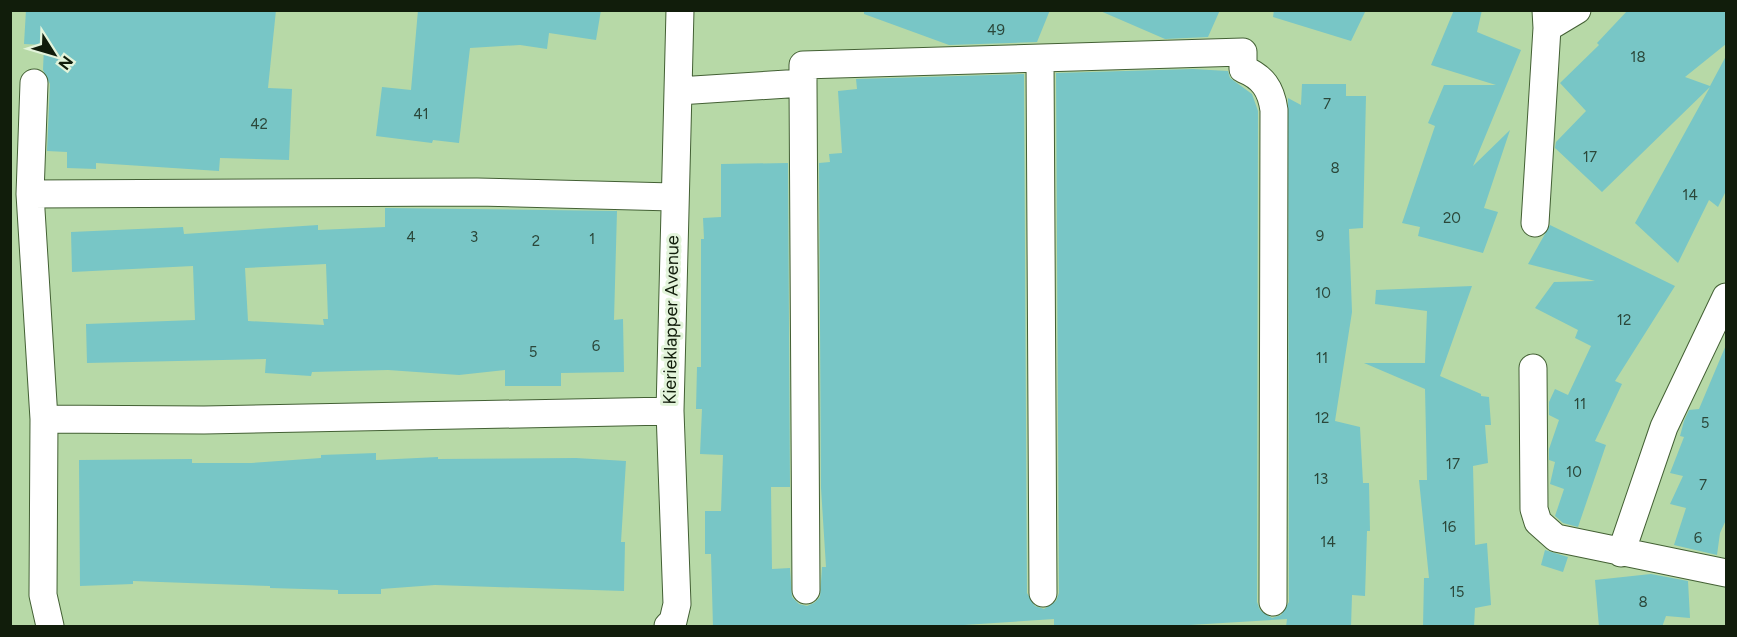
<svg xmlns="http://www.w3.org/2000/svg" width="1737" height="637" font-family="Figtree,sans-serif">
  <style>
    .building { fill: #78c6c6; fill-rule: evenodd }
    .lines { fill: none; stroke-linecap: round; stroke-linejoin: round }
    .street-casing { stroke: #436034; stroke-width: 29 }
    .street { stroke: #fff; stroke-width: 27 }
    .labels { text-anchor: middle; dominant-baseline: central; stroke-width: 6; stroke-linejoin: round; paint-order: stroke }
    .number-label { font-size: 15px; fill: #2b473a }
    .street-label { font-size: 18px; fill: #111d0b; stroke: #e3f4db }
  </style>
  <rect width="100%" height="100%" fill="#b7d9a7"/>
  <path class="building" d="M26,10H276L268,88L292,89L289,160L220,158L219,171L96,163V169L67,168V152L47,151L50,84L43,70L44,45L24,44Z
    M418,10H601L596,40L549,33L547,49L520,45L470,48L459,143L433,140L432,143L376,136L382,87L411,90Z
    M864,10H1050L1037,42L949,45L864,14Z
    M1098,10H1220L1208,37L1165,39Z
    M1274,10H1366L1351,41L1273,17Z
    M1454,10H1482L1477,32L1521,50L1473,166L1510,130L1484,208L1498,212L1483,253L1418,236L1420,227L1402,223L1435,126L1428,123L1444,85H1496L1431,65Z
    M1628,10H1726V44L1685,77L1710,86L1726,56V191L1718,207L1709,200L1678,263L1635,223L1710,87L1602,192L1555,148L1556,142L1586,111L1560,83L1599,45L1597,43Z
    M1193,69L1228,71L1230,78L1252,94L1258,111L1257,602L1260,610L1272,618L1281,615L1289,602L1288,98L1301,105L1302,84H1346V96H1366L1363,228L1349,229L1352,312L1335,421L1360,427L1363,483H1369L1370,531H1367L1365,596L1352,595L1351,627H1286L1287,619L1157,627H1054V619L933,627H713L711,554H705V511H721L723,455L700,454L702,409H696L697,367H701V239H704L703,218L721,217V164L788,163L790,487H771L772,569L790,568L792,597L799,604L807,606L814,603L820,597L822,567H826L821,488L819,163L830,162L829,154L842,153L838,91L857,89L856,79L1024,74L1027,593L1035,606L1044,609L1056,601L1059,593L1056,73Z
    M385,208L617,211L614,320L623,319L624,372L561,373V386H505V370L459,375L388,370L312,372L311,376L265,373L266,359L87,363L86,324L195,320L193,266L72,272L71,232L183,227L184,234L318,225V230L385,227ZM326,264L328,319H323L324,325L248,321L245,268Z
    M1550,225L1675,286L1615,381L1622,384L1595,441L1606,445L1578,527L1563,523L1555,516L1564,489L1550,484L1555,462L1549,460V449L1559,420L1549,415V402L1555,389L1568,395L1591,346L1575,338L1578,330L1535,308L1554,282L1595,281L1528,264Z
    M1472,286L1440,376L1481,394V396L1489,397L1491,425H1485L1488,463L1473,466L1475,545L1487,543L1491,605L1475,608L1474,627H1423L1424,578H1429L1419,480H1427L1425,389L1364,363H1425L1427,311L1375,304L1376,290Z
    M1726,345V520L1720,533L1717,555L1674,545L1686,508L1670,504L1683,476L1670,473L1684,437L1680,436L1684,421L1689,410L1699,409Z
    M376,453V460L438,457V459L576,458L626,461L621,542H625L624,591L435,585L381,589V594H338V590L270,588V586L133,581V584L80,586L79,460L192,459V463H251L321,458V455Z
    M1545,550L1568,557L1563,572L1541,565Z
    M1651,574L1688,581L1690,618L1666,616L1662,627H1599L1595,580Z"/>
  <g class="lines">
    <defs>
      <path id="street" d="M1547,28L1577,10
        M1040,60L1043,593
        M34,83L30,194L44,419L43,595L50,626
        M803,83L806,590
        M678,91L803,83V65L1243,52V69C1263,77 1271,89 1274,110L1273,602
        M30,194L477,192L673,197
        M1535,223L1547,28L1546,10
        M1533,368L1534,509L1538,522L1556,538L1726,573
        M44,419L204,420L670,411
        M1621,553L1664,427L1726,297
        M668,626L673,621L677,604L670,411L680,10"/>
    </defs>
    <use href="#street" class="street-casing"/>
    <use href="#street" class="street"/>
  </g>
  <g class="labels">
    <g class="number-label">
      <text x="996" y="30">49</text>
      <text x="1638" y="57">18</text>
      <text x="1327" y="104">7</text>
      <text x="421" y="114">41</text>
      <text x="259" y="124">42</text>
      <text x="1590" y="157">17</text>
      <text x="1335" y="168">8</text>
      <text x="1690" y="195">14</text>
      <text x="1452" y="218">20</text>
      <text x="1320" y="236">9</text>
      <text x="411" y="237">4</text>
      <text x="474" y="237">3</text>
      <text x="592" y="239">1</text>
      <text x="536" y="241">2</text>
      <text x="1323" y="293">10</text>
      <text x="1624" y="320">12</text>
      <text x="596" y="346">6</text>
      <text x="533" y="352">5</text>
      <text x="1322" y="358">11</text>
      <text x="1580" y="404">11</text>
      <text x="1322" y="418">12</text>
      <text x="1705" y="423">5</text>
      <text x="1453" y="464">17</text>
      <text x="1574" y="472">10</text>
      <text x="1321" y="479">13</text>
      <text x="1703" y="485">7</text>
      <text x="1449" y="527">16</text>
      <text x="1698" y="538">6</text>
      <text x="1328" y="542">14</text>
      <text x="1457" y="592">15</text>
      <text x="1643" y="602">8</text>
    </g>
    <g class="street-label">
      <text transform="translate(671 320) rotate(-89)">Kierieklapper Avenue</text>
    </g>
  </g>
  <rect width="1737" height="637" fill="none" stroke="#111d0b" stroke-width="24"/>
  <g transform="translate(54 54) rotate(127)" stroke="#e3f4db" stroke-width="4.5" paint-order="stroke">
  <path d="M0-4.5L10 22L0 15L-10 22Z" fill="#111d0b"/>
  <text y="-9" font-size="16" font-weight="bold" text-anchor="middle" fill="#111d0b">N</text>
  </g>
</svg>
